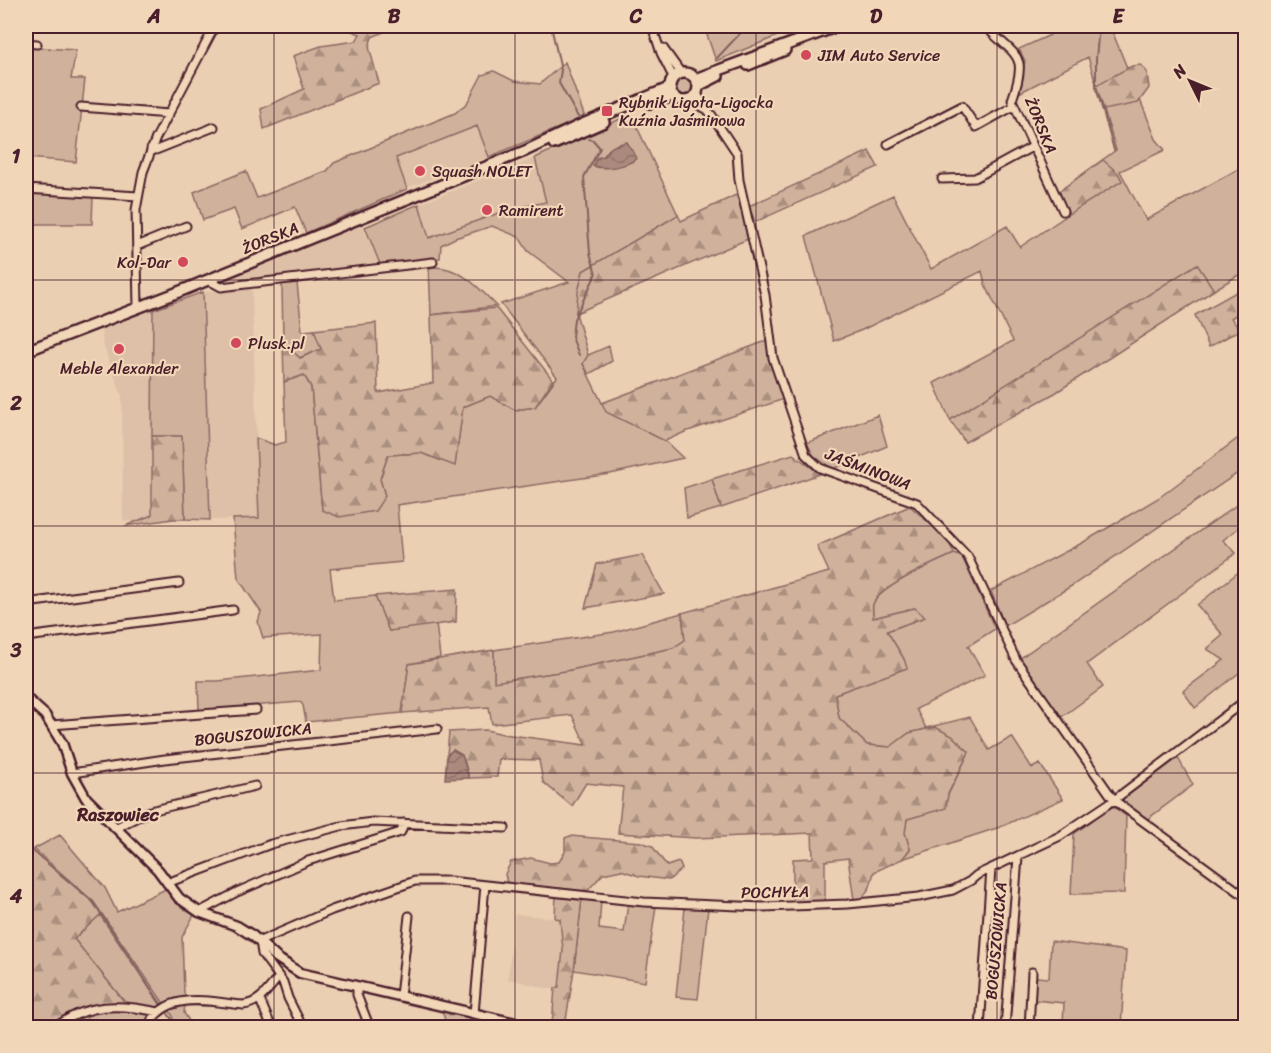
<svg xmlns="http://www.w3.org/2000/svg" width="1271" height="1053" font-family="Sriracha,sans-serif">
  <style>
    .built { fill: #ddc0a7 }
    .grass { fill: #d0b29c; stroke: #8d6864; stroke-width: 1.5 }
    .forest { fill: url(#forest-firs); stroke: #8d6864; stroke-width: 1.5 }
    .water { fill: url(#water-waves); stroke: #845f5c; stroke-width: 1.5 }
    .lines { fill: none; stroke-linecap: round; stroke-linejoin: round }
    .stream { stroke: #845f5c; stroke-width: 2 }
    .minor-casing { stroke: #4a1f2b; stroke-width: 11 }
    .tertiary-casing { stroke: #4a1f2b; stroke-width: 13 }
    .secondary-casing { stroke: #4a1f2b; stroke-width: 14 }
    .minor { stroke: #f1d6b8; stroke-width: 7 }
    .tertiary { stroke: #f1d6b8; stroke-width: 8 }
    .secondary { stroke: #f1d6b8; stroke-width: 9 }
    .grid { fill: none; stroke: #4a1f2b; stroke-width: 1.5; stroke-opacity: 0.55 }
    .poi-dot { fill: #d1495b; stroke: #f1d6b8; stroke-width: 2 }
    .labels { text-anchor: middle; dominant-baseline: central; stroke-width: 4.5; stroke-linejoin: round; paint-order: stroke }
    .poi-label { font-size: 16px; fill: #4a1f2b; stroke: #f1d6b8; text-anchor: start }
    .street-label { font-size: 16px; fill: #4a1f2b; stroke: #f1d6b8 }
    .neighbourhood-label { font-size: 18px; font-weight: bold; fill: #4a1f2b; stroke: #f1d6b8 }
    .neatline { fill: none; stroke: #4a1f2b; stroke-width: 2 }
    .grid-label { font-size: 20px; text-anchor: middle; font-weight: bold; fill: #4a1f2b }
  </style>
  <defs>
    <pattern id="forest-firs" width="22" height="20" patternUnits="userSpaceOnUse" patternTransform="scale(1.5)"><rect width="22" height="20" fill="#d0b29c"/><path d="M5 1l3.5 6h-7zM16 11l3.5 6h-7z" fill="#ab907f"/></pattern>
    <pattern id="water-waves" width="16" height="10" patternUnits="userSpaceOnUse" patternTransform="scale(1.5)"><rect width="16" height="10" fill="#ab897d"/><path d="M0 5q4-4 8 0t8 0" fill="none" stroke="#8d6f67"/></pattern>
  </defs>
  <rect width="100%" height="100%" fill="#eacfb2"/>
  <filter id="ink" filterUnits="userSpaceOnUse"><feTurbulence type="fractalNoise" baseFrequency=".0167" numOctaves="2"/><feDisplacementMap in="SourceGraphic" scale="12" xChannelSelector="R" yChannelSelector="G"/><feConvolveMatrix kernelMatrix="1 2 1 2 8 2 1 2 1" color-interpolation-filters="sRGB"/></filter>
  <g filter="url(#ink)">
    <path class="built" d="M477,126L489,157L407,188L395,158Z
      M535,158L547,202L510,209L429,239L419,204Z
      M362,225L380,264L228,283V279Z
      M252,288L259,518L210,520L203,292Z
      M153,310L152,515L134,522L123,520L122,396L103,344L101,329Z
      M515,914L560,919L563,950L559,988L550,989L508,979Z"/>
    <path class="grass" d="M704,26H802L716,61Z
      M1046,26H1110L1156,139L1165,150L1120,171L1146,220L1242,167L1245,174V271L965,442L950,420L934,383L1013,341L985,284L982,271L862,330L834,341L806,236L893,195L931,269L1007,226L1020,247L1069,214L1058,192L1116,150L1088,57L1017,94L1025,61L1019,49L1050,35Z
      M26,47L76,50L71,79H85L76,162L26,158V162Z
      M565,62L584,115L582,118L489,157L477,126L396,158L407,189L306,233L295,207L242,229L234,209L203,220L194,192L246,171L257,198L327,171L334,163L455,113L467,103L482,75L494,71L514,81L540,84Z
      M674 87a10 10 0 1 1 20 0a10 10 0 1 1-20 0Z
      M631,114L678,215L583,271L576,313L588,355L583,364L602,403L611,414L665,441L683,458L610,474L397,505L402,562L330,569L334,600L375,596L389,631L436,623L440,658L409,664L402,713L306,722L303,705L300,702L199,710L198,681H218L321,670L322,634L263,638L258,622L261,612L238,578L233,519L259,518L256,438L275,445L286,442L284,382L304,375L311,387L322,509L385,496L380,479L388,455L421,453L455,465L463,407L490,396L515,410L535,407L557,377L501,304L569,282L528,251L519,237L492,226L455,238L441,245L440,258L380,264L365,227L419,204L429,238L510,209L546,202L535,158Z
      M26,191L93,195L92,224H26Z
      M435,267C461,267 480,289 497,306L431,315L429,268Z
      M297,283L302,331L314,330L322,349L299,358L283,342L282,284Z
      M203,292L210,520L185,519L182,436H152L153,310Z
      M878,415L887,446L833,469L814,456L807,443Z
      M1245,433V468L1073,585L1005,626L991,591L1082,543L1160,497Z
      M712,479L721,508L687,518L684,488Z
      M1245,499V523L1223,540L1236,553L1087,664L1103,687L1060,718L1019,659Z
      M954,554L962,557L995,629L968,646L985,675L916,709L926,728L970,717L989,750L1012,737L1032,768L1040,764L1063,799L1000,827L902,859L910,849L905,833L907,819L945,808L948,795L969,752L952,736L935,727L909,733L891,747L867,745L839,718L835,694L906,668L904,659L887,631L925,617L914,608L873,618C873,614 872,607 873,604C880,586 936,562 954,554Z
      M1245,567V668L1195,708L1183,691L1224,660L1207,649L1223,635L1197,605Z
      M682,613L685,640L673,648L566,671L494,682V650L614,632Z
      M1178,758L1193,785L1146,820L1119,802Z
      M1112,806L1126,816L1124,893L1071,894L1074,834Z
      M60,835L105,888L117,912L168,888L183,907L194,915L182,937L184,993L186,997L165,1005L93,901L34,849Z
      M582,898L601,900L599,929L624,932L628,903L656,906L645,982L574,970Z
      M685,908H708L698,999L676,997Z
      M100,915L162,1007L159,1009L127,1005L74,939Z
      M1051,941L1126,951L1121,1027L1063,1026L1064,1003L1034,1000L1036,977L1049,978Z
      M185,1003L184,1013L193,1027H173V1016L168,1009Z
      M110,1007L154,1014L148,1027L96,1028L82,1013Z"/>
    <path class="forest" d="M338,26H397L372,37L369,47L379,83L264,129L261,109L304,89L293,56L321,46L356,41L360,34Z
      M1141,65L1147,72L1149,88L1138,103L1104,110L1096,85L1132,66Z
      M869,151L878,167L755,222L749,206Z
      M1103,160L1118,173L1122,181L1069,214L1058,192Z
      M736,195L744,213L748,239L576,313L578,292L583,271L678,215L681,221Z
      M1197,264L1214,290L1055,393L965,442L950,420Z
      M1245,287V309L1231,318L1240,330L1209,347L1195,315Z
      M496,308L553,380L535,407L515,410L490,396L463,407L455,466L421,453L388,455L380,479L385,496L375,511L339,517L322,510L311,387L304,375L284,382L283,342L300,358L321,349L314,330L376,323L378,393L433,383L431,315Z
      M766,341L784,399L685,432L665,441L606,412L602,403Z
      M609,346L612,361L589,374L583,364L588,355Z
      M152,436H182L185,519H173L125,526L152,515Z
      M793,454L820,474L721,508L712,479Z
      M910,506L948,540L954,554C936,562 880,586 873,604C872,607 873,614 873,618L915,608L925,617L887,631L904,659L907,668L835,694L839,718L867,745L890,747L909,733L935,727L952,736L969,752L948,794L946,808L907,819L905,833L910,849L902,859L874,872L870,887L861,900H854L848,858L825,861V901L793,903V859L813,858L812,833L696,838L618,833L623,787L586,783L572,806L543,782L539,760L499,759L497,777L469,778L464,760L453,750L447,755L449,732L486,730L503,734L586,745L572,715L492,724L489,707L402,713L409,664L494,650V682L566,671L673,648L685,640L682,613L829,572L817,546Z
      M642,555L664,594L585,608L597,564Z
      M457,589L456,622L389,631L375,596Z
      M570,836L641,842L652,846L667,866L679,862L682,869L669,880L639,876L621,870L603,874L587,891L507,883L505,874L511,862L531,858L550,863L559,862L565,852V838Z
      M26,845L93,902L101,914L74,939L127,1005L82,1014L96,1027H68L64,1024L53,1027H26Z
      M556,894L582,898L574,970L565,1026L552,1024L555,988L559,987L563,950L560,919L555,918Z
      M442,1010L517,1027H447Z"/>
    <path class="water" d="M627,142L637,158C627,167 605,170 593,166L597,158L604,156C609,147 616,144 627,142Z
      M453,750L462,755L469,778L445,779L447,755Z"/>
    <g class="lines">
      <path class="stream" d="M551,26L561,70L559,83L578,117
        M1099,26L1096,59V87L1114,150
        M717,58L747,26
        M579,355L572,337L574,319L596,274L590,253L584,177L600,148L593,140L588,139
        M26,845L93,902L162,1005
        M166,1011L171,1018V1028"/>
      <defs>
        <path id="minor" d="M652,26L661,53L673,77
          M985,26C1016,58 1029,52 1012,100L1063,211
          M26,43L37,44
          M663,48L681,73
          M697,93L703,105L711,114L737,153L739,180L765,295L773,358L806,455L820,468L917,503L968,557L1016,660L1114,800L1246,897
          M689,100L704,108
          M81,107L169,114
          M888,144L962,106L976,127L1014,106
          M151,149L156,150L214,127
          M942,179L975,178L1032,147
          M26,189L138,196
          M137,246L186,226
          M208,280L221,287L433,262
          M138,307L136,210L143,172L156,138L215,26
          M26,603L179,583
          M26,637L233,610
          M51,725L256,710
          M72,773L165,759L437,729
          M115,828L150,811L255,786
          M167,883L271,844L341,826L373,822L505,828
          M199,912L237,892L308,861L401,832L404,823
          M357,987V995L370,1028
          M400,996L409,916
          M260,1000L272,1028
          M474,1014L485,885
          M54,1028C88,1002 119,1004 159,1012
          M147,1028C166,989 209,1002 243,1005C261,1003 268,989 279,977
          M303,1028L288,998L283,982L262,954L260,941L332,910L415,881H449L644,902L763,907L848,904L919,897L953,890L970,881L977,875L1060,836L1114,800L1246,700
          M980,1028L991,869
          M1005,1028L1018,857
          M1029,1028L1032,972"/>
        <path id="tertiary" d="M26,698L45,715L62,743L72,773L86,798L158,870L179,898L199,912L237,926L253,936L277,958L300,973L537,1028"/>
        <path id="secondary" d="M748,65L785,50
          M670 87a14 14 0 1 1 28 0a14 14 0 1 1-28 0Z
          M695,79L838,26
          M698,86L718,76
          M650,103L673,96
          M554,144L604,122
          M26,351L171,295L525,151L576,127L669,88"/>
      </defs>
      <use href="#minor" class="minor-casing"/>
      <use href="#tertiary" class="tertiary-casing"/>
      <use href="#secondary" class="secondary-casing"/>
      <use href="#minor" class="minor"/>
      <use href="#tertiary" class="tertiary"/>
      <use href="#secondary" class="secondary"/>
    </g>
  </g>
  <path class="grid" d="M274,26V1028M515,26V1028M756,26V1028M997,26V1028M26,280H1246M26,526H1246M26,773H1246"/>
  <g class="poi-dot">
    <circle cx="806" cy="55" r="6"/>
    <rect x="601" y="105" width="12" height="12" rx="3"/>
    <circle cx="420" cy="171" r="6"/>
    <circle cx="487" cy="210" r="6"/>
    <circle cx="183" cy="262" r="6"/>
    <circle cx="236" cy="343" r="6"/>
    <circle cx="119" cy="349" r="6"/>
  </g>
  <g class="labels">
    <g class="poi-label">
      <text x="818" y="55">JIM Auto Service</text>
      <text x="619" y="102">Rybnik Ligota-Ligocka<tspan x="619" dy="18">Kuźnia Jaśminowa</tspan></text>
      <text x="432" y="171">Squash NOLET</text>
      <text x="499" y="210">Ramirent</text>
      <text x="171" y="262" text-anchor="end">Kol-Dar</text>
      <text x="248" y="343">Plusk.pl</text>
      <text x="119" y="368" text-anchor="middle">Meble Alexander</text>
    </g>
    <g class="street-label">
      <text transform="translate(1041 125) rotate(68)">ŻORSKA</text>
      <text transform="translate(270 238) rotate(-22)">ŻORSKA</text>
      <text transform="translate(868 469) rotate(21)">JAŚMINOWA</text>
      <text transform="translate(253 734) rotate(-6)">BOGUSZOWICKA</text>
      <text transform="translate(775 892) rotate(-1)">POCHYŁA</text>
      <text transform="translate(996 941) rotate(-85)">BOGUSZOWICKA</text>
    </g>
    <g class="neighbourhood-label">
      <text x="118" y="815">Raszowiec</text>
    </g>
  </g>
  <rect width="1271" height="1053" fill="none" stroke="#f1d6b8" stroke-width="66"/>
  <g transform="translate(1190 81) rotate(313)" stroke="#f1d6b8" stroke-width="4.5" paint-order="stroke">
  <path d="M0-4.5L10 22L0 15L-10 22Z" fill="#4a1f2b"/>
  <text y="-9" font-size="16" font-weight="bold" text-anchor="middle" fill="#4a1f2b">N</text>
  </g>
  <rect x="33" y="33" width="1205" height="987" class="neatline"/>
  <g class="grid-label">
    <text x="154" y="23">A</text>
    <text x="394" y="23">B</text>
    <text x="636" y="23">C</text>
    <text x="876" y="23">D</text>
    <text x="1118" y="23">E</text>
    <text x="16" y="163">1</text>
    <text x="16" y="410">2</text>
    <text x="16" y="657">3</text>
    <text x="16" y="903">4</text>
  </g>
</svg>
